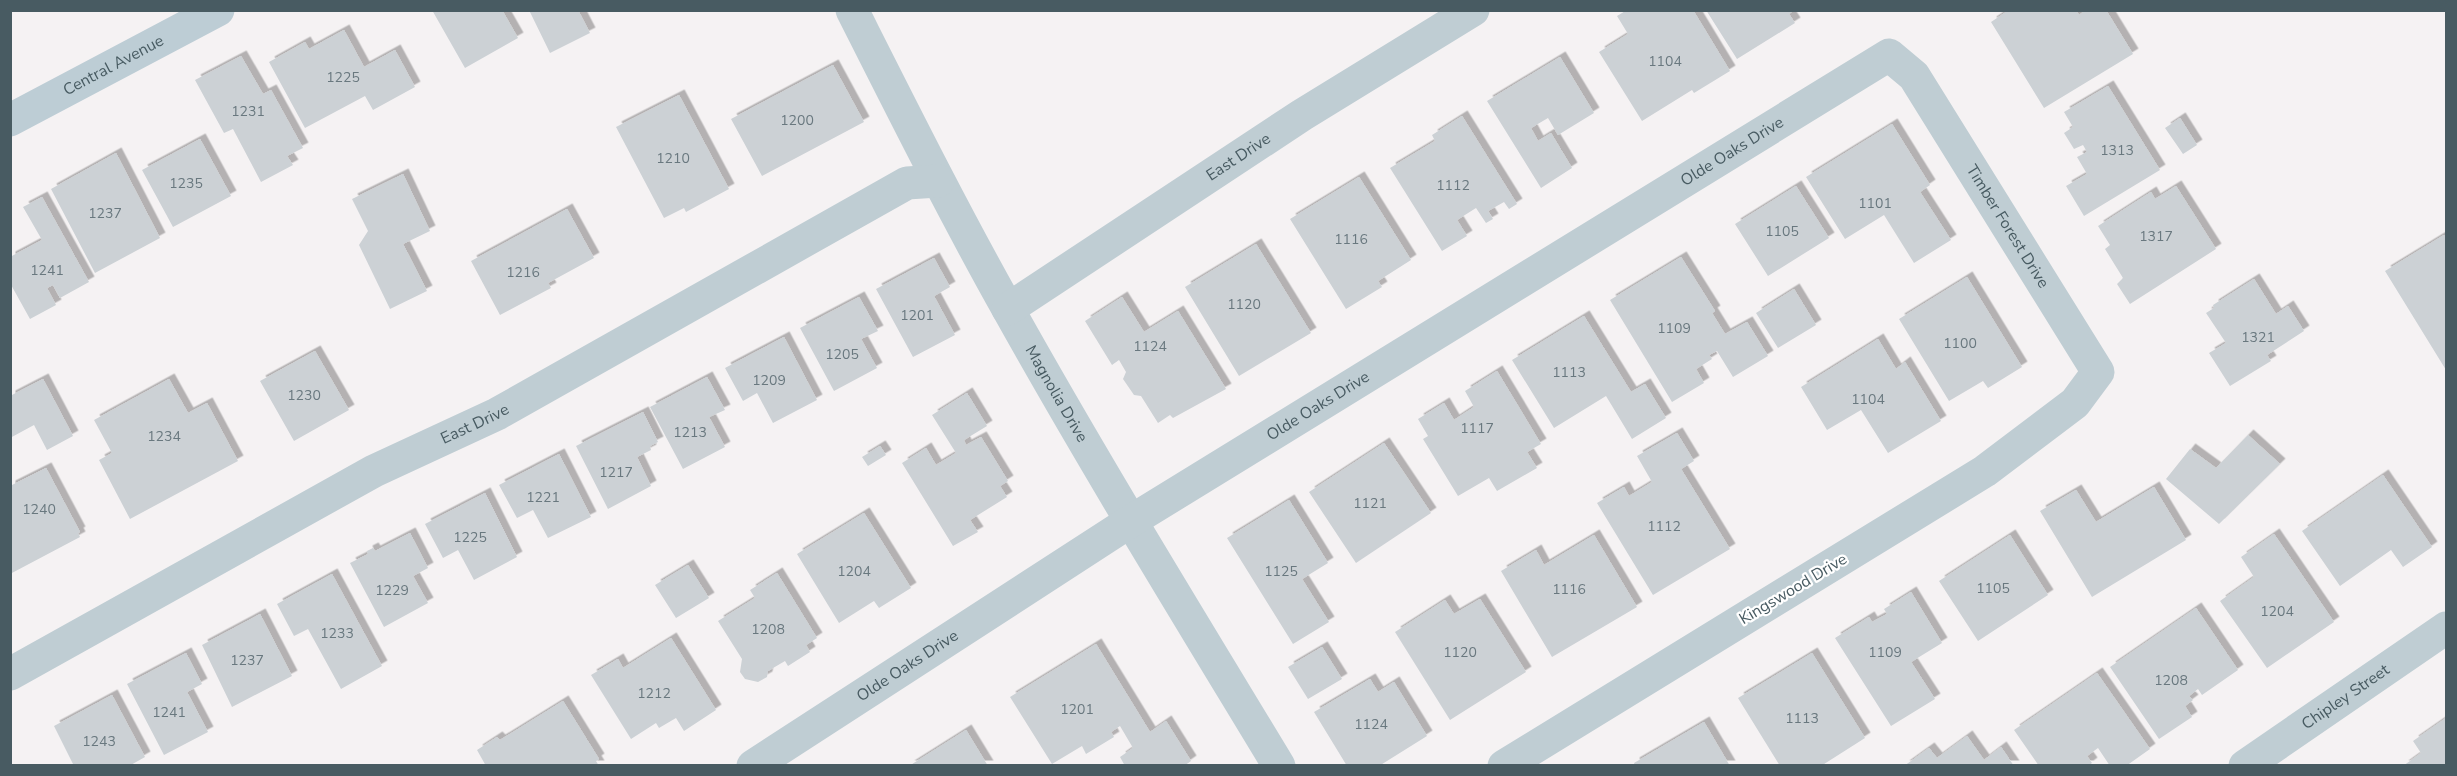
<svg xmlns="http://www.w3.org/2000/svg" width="2457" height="776" font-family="'Nunito Sans',sans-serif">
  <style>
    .building { fill: #ccd1d5; filter: url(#shadow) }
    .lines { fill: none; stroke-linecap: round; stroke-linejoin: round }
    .street { stroke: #bfcdd3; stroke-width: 33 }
    .secondary { stroke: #bdcdd5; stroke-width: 33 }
    .labels { text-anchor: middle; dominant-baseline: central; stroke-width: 4.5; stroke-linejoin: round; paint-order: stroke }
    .number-label { font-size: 14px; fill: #69787f }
    .street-label { font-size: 16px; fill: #485b62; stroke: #fff }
  </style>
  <defs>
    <filter id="shadow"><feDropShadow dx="5.5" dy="-5.5" stdDeviation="0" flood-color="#0004"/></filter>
  </defs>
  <rect width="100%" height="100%" fill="#f5f2f3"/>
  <path class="building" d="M432,10H502L518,38L465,68Z
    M529,10H578L590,33L550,53Z
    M1627,10H1693L1730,71L1694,93L1692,90L1642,121L1599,52L1628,34L1617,16Z
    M1706,10H1794L1789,14L1795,23L1737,59Z
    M2009,10H2076L2079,15L2086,10H2106L2133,54L2044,108L1991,22Z
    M344,30L364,67L395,50L415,87L373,110L365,96L305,128L269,62L305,42L309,49Z
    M241,56L263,94L271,90L303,148L287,156L293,165L261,182L233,129L224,133L195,80Z
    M1560,57L1594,113L1558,135L1548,118L1531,128L1538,141L1551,133L1572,168L1541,188L1487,101Z
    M833,65L864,122L762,176L731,119Z
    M2108,86L2160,170L2084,216L2066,186L2087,174L2077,157L2087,152L2083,145L2074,149L2064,133L2073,127L2064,112Z
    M679,95L729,189L686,212L684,208L664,218L616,127Z
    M1462,116L1517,204L1509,209L1504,202L1488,211L1493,219L1486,223L1476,208L1457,220L1467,236L1442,251L1390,168L1435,141L1432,135Z
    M2180,118L2197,145L2183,154L2165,128Z
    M1892,124L1930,185L1920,192L1951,240L1914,263L1884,215L1845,239L1806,177Z
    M200,139L231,196L173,227L142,170Z
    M116,153L160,238L95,273L51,189Z
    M403,174L430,231L403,244L427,291L390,309L359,245L368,231L352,199Z
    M1359,177L1411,260L1378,281L1382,287L1346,309L1290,219Z
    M1796,186L1829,238L1768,276L1735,224Z
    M2176,186L2216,249L2130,304L2117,284L2123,278L2105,249L2110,245L2098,226L2151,192L2155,199Z
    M42,197L89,282L60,298L53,285L47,288L56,305L30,319L10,283V257L42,240L23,207Z
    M567,209L594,258L548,283L551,288L500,315L471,261Z
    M2444,235L2446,239V370L2385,271Z
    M1256,244L1311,333L1239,376L1185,287Z
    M1681,257L1715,311L1712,313L1725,334L1747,322L1768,356L1733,377L1717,351L1709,355L1712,359L1696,369L1704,383L1672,402L1610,300Z
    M934,258L950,287L934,296L955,335L913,357L876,289Z
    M1967,277L2022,367L1988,388L1983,381L1949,401L1899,319Z
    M2254,279L2276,314L2288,306L2304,331L2267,355L2271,361L2230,386L2209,353L2226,343L2206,313L2214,308L2213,305Z
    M1794,289L1816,325L1778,348L1756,313Z
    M859,297L878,331L861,339L877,368L834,391L800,328Z
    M1122,297L1144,332L1178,311L1226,389L1173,418L1170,415L1158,423L1141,396L1134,395L1123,379L1126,372L1119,360L1112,365L1085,321Z
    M1584,316L1631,392L1645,384L1666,418L1632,439L1606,396L1554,428L1512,360Z
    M784,337L817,400L773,423L757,393L743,401L725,368Z
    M1878,339L1896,369L1905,362L1941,421L1888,453L1861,410L1827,430L1801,387Z
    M315,351L349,410L294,441L260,381Z
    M1497,371L1541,444L1527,452L1537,468L1497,491L1489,478L1458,496L1423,439L1428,436L1418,419L1444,403L1454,420L1474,407L1465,391Z
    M707,377L725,410L709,417L725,447L683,469L650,407Z
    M43,379L73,436L47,450L34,425L10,438V396Z
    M169,379L188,413L207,403L238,461L130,519L99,460L112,453L94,420Z
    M967,393L987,426L964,440L966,445L981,437L1008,481L1000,486L1007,497L970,520L978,532L953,546L902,463L926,448L936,465L956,453L932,415Z
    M643,412L658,442L650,446L651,450L637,457L651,486L608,509L576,446Z
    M1677,433L1694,461L1681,469L1730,549L1653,595L1597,503L1624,487L1629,496L1652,482L1637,456Z
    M2248,435L2280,464L2219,524L2166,479L2190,449L2216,468Z
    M1384,443L1431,513L1356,563L1309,492Z
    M880,446L886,455L868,466L862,457Z
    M559,454L591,517L548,538L533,510L517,518L499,485Z
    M46,468L80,532L78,533L80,537L10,574V486Z
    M2383,475L2432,547L2403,567L2391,550L2340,586L2302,531Z
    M2154,487L2186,540L2092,597L2040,511L2076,490L2096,522Z
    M485,493L517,557L474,580L458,550L443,558L425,524Z
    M1289,500L1328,563L1302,579L1329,622L1293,644L1227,538Z
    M864,513L911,588L879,608L874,601L839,623L797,554Z
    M410,533L428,568L413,576L428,603L384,627L350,563L368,554L367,551L373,548L375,551Z
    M2274,534L2334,622L2267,668L2220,601L2254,577L2241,557Z
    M1594,535L1637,607L1552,657L1501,571L1536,550L1544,565Z
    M2010,535L2048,595L1978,641L1939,581Z
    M688,565L709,598L676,618L655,585Z
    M777,573L817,638L806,645L810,652L788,666L785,661L768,671L767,677L758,682L745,679L740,672L742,659L718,621L755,598L750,590Z
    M332,574L382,666L341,689L308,629L294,636L277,604Z
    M1911,592L1942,643L1911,662L1935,699L1891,726L1835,638L1869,617L1872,622L1887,614L1884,609Z
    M1480,599L1526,672L1450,720L1395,632L1445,600L1454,614Z
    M2196,608L2238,670L2202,695L2198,689L2189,696L2193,700L2185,706L2192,717L2159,739L2110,667Z
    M260,614L292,676L232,707L202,645Z
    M671,638L716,710L684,731L676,718L659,728L656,723L631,739L591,675L618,659L623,668Z
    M1096,644L1150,732L1166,721L1191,761L1184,766H1125L1120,757L1133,748L1120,726L1111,732L1114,737L1086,754L1082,746L1052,764L1010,697Z
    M1322,647L1342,679L1308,699L1288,667Z
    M186,653L202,684L187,692L208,732L164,755L127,684Z
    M1812,653L1865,738L1821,766H1780L1738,698Z
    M2097,673L2150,749L2126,766H2110L2098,748L2087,756L2092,763L2088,766H2039L2014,730Z
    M1370,679L1378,692L1394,682L1427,736L1379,766H1347L1314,712Z
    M112,695L145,757L129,766H74L54,726Z
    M563,701L599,759L596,761L599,766H486L477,750L497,737L500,740Z
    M2446,718V766H2403L2421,753L2413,741Z
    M1704,722L1730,766H1635L1634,763Z
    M966,730L988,766H909Z
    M1967,736L1984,760L2001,747L2014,766H1904L1929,748L1937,758Z"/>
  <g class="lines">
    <g class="street">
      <path id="s1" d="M852,10C903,111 953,211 1008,309C1094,463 1187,614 1279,766"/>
      <path id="s2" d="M1008,309L1302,115L1473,10"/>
      <path id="s3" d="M10,674L374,471L497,414L907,183L938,181"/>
      <path id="s4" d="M753,766L1131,521L1889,55L1914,76L2098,372L2075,403L1985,471L1504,766"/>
      <path id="s5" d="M2245,766L2446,628"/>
    </g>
    <path class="secondary" id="s6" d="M10,120L218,10"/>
  </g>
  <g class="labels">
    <g class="number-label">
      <text x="1665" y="61">1104</text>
      <text x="343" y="77">1225</text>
      <text x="248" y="111">1231</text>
      <text x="797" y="120">1200</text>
      <text x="2117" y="150">1313</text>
      <text x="673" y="158">1210</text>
      <text x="186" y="183">1235</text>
      <text x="1453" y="185">1112</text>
      <text x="1875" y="203">1101</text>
      <text x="105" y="213">1237</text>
      <text x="1782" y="231">1105</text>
      <text x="2156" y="236">1317</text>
      <text x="1351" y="239">1116</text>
      <text x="47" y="270">1241</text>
      <text x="523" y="272">1216</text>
      <text x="1244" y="304">1120</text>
      <text x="917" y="315">1201</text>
      <text x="1674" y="328">1109</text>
      <text x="2258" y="337">1321</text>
      <text x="1960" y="343">1100</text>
      <text x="1150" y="346">1124</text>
      <text x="842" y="354">1205</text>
      <text x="1569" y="372">1113</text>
      <text x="769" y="380">1209</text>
      <text x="304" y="395">1230</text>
      <text x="1868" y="399">1104</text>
      <text x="1477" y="428">1117</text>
      <text x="690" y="432">1213</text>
      <text x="164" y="436">1234</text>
      <text x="616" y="472">1217</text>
      <text x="543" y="497">1221</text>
      <text x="1370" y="503">1121</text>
      <text x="39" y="509">1240</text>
      <text x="1664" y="526">1112</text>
      <text x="470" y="537">1225</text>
      <text x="854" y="571">1204</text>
      <text x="1281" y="571">1125</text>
      <text x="1993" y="588">1105</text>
      <text x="1569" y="589">1116</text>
      <text x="392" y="590">1229</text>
      <text x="2277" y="611">1204</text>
      <text x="768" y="629">1208</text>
      <text x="337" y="633">1233</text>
      <text x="1460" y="652">1120</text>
      <text x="1885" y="652">1109</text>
      <text x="247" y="660">1237</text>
      <text x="2171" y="680">1208</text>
      <text x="654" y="693">1212</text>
      <text x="1077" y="709">1201</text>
      <text x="169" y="712">1241</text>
      <text x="1802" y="718">1113</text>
      <text x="1371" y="724">1124</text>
      <text x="99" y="741">1243</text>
    </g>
    <g class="street-label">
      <text stroke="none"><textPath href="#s6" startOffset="117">Central Avenue</textPath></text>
      <text stroke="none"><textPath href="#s4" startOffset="1156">Olde Oaks Drive</textPath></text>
      <text stroke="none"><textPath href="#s2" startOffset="276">East Drive</textPath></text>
      <text stroke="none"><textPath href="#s4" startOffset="1550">Timber Forest Drive</textPath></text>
      <text stroke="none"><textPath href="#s1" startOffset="435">Magnolia Drive</textPath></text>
      <text stroke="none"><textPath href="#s4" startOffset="670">Olde Oaks Drive</textPath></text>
      <text stroke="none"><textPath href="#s3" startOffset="528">East Drive</textPath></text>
      <text transform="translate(1793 589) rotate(-31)">Kingswood Drive</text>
      <text stroke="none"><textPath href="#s4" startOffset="184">Olde Oaks Drive</textPath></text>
      <text stroke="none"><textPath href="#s5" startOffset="122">Chipley Street</textPath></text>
    </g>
  </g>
  <rect width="2457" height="776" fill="none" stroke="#485b62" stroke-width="24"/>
</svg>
